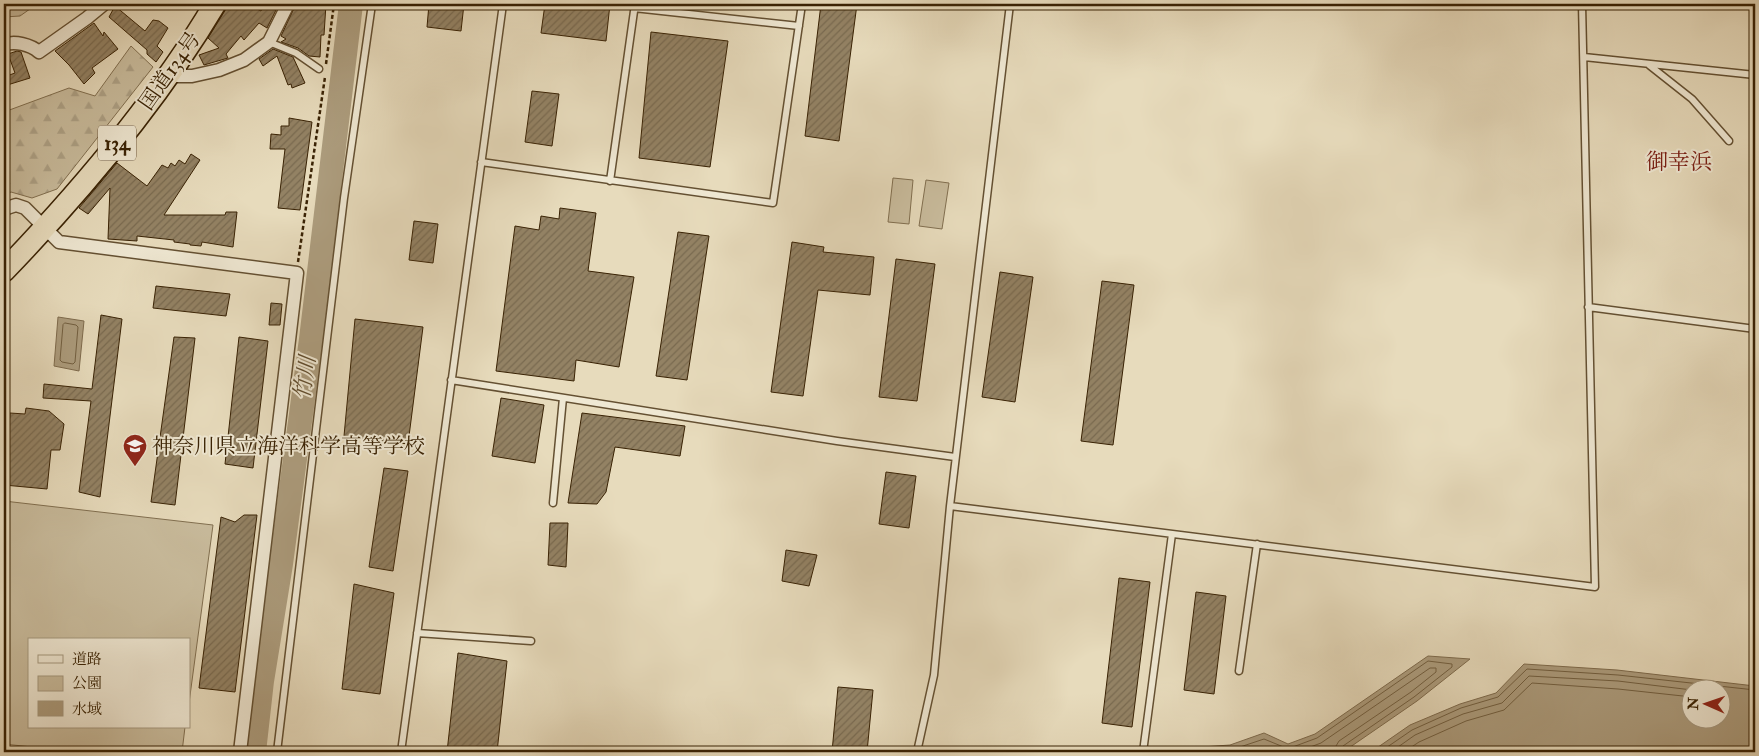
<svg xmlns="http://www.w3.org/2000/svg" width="1759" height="756" font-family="'IM FELL Double Pica','Noto Serif JP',serif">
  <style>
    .forest { fill: url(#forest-firs); stroke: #816f50 }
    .park { fill: #c9bc9d; stroke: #816f50 }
    .water { fill: #ac9c7d; stroke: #7e6b4d; fill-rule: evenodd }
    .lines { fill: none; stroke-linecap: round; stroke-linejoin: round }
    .shore { stroke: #725f40; stroke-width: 1 }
    .river { stroke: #ac9c7d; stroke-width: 24 }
    .building { fill: url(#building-hatch); stroke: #392204 }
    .service-casing { stroke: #645032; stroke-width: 9 }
    .minor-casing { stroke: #645032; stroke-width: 15 }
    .trunk-casing { stroke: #392204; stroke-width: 24 }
    .path { stroke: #392204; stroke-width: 2.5; stroke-dasharray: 4 2.5; stroke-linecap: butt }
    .service { stroke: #efe8d3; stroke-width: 6 }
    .minor { stroke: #efe8d3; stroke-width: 12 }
    .trunk { stroke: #e7dbbc; stroke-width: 21 }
    .labels { text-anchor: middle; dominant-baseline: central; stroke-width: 4; stroke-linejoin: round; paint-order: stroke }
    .shield { fill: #efe8d3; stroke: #705d42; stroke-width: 1 }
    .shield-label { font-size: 20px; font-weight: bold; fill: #392204 }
    .street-label { font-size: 21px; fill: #392204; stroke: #efe8d3 }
    .poi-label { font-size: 21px; fill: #392204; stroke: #efe8d3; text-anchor: start }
    .neighbourhood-label { font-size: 22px; fill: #7a1f14; stroke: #efe8d3 }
    .water-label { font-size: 22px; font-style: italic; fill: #614d2e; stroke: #efe8d3 }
  </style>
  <defs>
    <pattern id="forest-firs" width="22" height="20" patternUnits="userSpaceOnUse" patternTransform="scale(1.25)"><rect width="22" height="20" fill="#c9bc9d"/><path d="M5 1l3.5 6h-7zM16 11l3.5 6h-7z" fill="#ada186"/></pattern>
    <pattern id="building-hatch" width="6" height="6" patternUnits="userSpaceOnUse" patternTransform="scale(1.25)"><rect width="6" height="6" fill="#938264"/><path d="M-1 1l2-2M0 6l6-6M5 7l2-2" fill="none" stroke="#796a50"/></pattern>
  </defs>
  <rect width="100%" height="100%" fill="#e7dbbc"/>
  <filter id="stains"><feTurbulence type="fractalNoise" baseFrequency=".004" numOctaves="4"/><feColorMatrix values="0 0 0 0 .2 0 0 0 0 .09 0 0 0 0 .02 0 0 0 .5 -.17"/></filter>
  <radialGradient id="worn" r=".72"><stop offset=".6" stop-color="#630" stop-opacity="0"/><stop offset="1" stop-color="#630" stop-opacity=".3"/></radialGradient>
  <path class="forest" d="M4,4H37L20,16L4,17Z
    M131,46L153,67L57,189L32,198L11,192L4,195V112L69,88L95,96Z"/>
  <path class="park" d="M893,178L913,180L909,224L888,222Z
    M926,180L949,183L942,229L919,226Z
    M4,501L213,525L189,703V640H29V727H185L182,752H79L4,744Z"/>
  <path class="water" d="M58,317L84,321L79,371L54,366Z
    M1428,656L1470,659L1417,701L1343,752H1200L1202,747L1230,745L1264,733L1288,744L1315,734Z
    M1524,664L1617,670L1755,686V752H1371L1410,725L1460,704L1496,693ZM1692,688H1722V718H1692Z"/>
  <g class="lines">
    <path class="shore" d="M65,323L76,325L78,327L75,362L73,364L62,362L60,360L63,325Z
      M1206,752L1231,750L1264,739L1286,748H1290L1317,738L1428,661L1452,664V667L1414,697L1343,746L1341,752
      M1297,752L1321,743L1430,668H1436V672L1411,692L1339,741L1336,746L1334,752
      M1380,752L1412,730L1461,708L1498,697L1527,669L1618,675L1755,690
      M1391,752L1415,735L1463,714L1502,703L1529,676L1618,681L1692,690
      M1404,752L1419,742L1466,721L1504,710L1532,683L1618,689L1692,697"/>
    <path class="river" d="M254,752L262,681L281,564L311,339L351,4"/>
  </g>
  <path class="building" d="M229,4H248L261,11L264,4H279L267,28L259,23L244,40L241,36L226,54L228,58L204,65L199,55L219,48L208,38Z
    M296,4H326L324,35H321L320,57L309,56L298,48L281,42L286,39L281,36Z
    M429,4H464L461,31L427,27Z
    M545,4H610L606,41L541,33Z
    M821,4H857L839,141L805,136Z
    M115,6L145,31L153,20L159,21L168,28L157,46L163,52L156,62L147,54V50L109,17Z
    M94,23L103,36L104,32L118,49L92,68L95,73L84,84L69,65L55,51Z
    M651,32L728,41L710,167L639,158Z
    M273,49L293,57L305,83L292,88L291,84L288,85L277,56L263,66L259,59Z
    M17,51L21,52L30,78L4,86V77L15,73L8,54Z
    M532,91L559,94L552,146L525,142Z
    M289,118L312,122L300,210L278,208L285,149H270L271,134L281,135V126H289Z
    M191,154L200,160L164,215H225L226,212H237L233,247L202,242L201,246L190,245V244L174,242V240L137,236V241L108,239L110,188L88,214L79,208L117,163L147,186L162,165L168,168L171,163L175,166L179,160L185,164Z
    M560,208L596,213L588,271L634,277L619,367L576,360L574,381L496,371L515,226L539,230L541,216L559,219Z
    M414,221L438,224L433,263L409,260Z
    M678,232L709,236L687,380L656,376Z
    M792,242L824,247L823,252L874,257L870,295L818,290L803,396L771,392Z
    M896,259L935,264L917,401L879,397Z
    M1000,272L1033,277L1015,402L982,397Z
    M1102,281L1134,285L1113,445L1081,441Z
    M156,286L230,294L226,316L153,308Z
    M271,303L282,304L280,325H269Z
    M101,315L122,319L100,497L79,492L91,401L43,398L44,384L92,389Z
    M355,319L423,327L408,444L344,436Z
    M174,337L195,338L175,505L151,502Z
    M239,337L268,341L253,468L225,464Z
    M501,398L544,405L535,463L492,456Z
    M26,408L49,411L64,424L60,450H51L47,489L4,485V467H6L10,413L25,414Z
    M582,413L685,426L680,456L615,447L606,492L597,504L568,503Z
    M384,468L408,471L393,571L369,567Z
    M886,472L916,476L909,528L879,524Z
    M244,515H257L235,692L199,688L221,517L235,522Z
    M550,523H568L566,567L548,565Z
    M786,550L817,555L809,586L782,581Z
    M1119,578L1150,582L1132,727L1102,723Z
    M354,584L394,593L380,694L342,689Z
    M1196,592L1226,596L1214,694L1184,690Z
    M458,653L507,661L497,752H447Z
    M838,687L873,690L867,752H832Z"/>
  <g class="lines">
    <defs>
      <path id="service" d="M634,8L799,26
        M269,42L296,53L319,69
        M1584,57L1755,75
        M1649,65L1692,99L1729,141
        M481,162L773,203L802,4
        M610,181L635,4
        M1588,307L1755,329
        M451,380L837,441L955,457
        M553,503L563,398
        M950,506L1595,587L1582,4
        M417,633L531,641
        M1239,671L1257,544
        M277,752L344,198L372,4
        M401,752L503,4
        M917,752L934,675L950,506L1010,4
        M1143,752L1172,534"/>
      <path id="minor" d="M4,45C14,40 31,45 39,52L87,18L104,4
        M167,76H192L219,70L244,60L269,42L288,4
        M4,209L16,205L25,208L59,242L297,273L240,752"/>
      <path id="trunk" d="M4,271C82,190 158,100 215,4"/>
    </defs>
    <use href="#service" class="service-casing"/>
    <use href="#minor" class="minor-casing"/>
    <use href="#trunk" class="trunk-casing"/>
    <path class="path" d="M326,64L334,4
      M298,262L325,77"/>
    <use href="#service" class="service"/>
    <use href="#minor" class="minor"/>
    <use href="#trunk" class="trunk"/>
  </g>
  <defs>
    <symbol id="school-pin" viewBox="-11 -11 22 30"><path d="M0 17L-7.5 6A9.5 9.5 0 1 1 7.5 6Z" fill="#8f2418" stroke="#efe8d3"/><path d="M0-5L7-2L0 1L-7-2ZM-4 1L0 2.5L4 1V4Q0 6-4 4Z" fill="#fff"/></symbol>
  </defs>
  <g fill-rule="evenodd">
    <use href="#school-pin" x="121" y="432" width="28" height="38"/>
  </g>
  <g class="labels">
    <rect class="shield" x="98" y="125.5" width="38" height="35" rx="4"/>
    <g class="shield-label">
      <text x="117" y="143">134</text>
    </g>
    <g class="street-label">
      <text transform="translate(170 71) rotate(-55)">国道134号</text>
    </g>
    <g class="poi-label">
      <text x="152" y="446">神奈川県立海洋科学高等学校</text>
    </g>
    <g class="neighbourhood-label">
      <text x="1679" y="162">御幸浜</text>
    </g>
    <g class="water-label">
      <text transform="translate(305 378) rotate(-82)">竹川</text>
    </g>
  </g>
  <rect width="1759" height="756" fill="none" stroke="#e7dbbc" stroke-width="20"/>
  <rect x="5" y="5" width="1749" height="746" fill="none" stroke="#392204" stroke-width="2.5"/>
  <rect x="10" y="10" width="1739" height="736" fill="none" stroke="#392204"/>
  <rect x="28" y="638" width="162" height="90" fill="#efe8d3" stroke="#a69980"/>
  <rect x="38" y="655" width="25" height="8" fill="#efe8d3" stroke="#a69980"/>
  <text x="72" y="664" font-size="15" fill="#392204">道路</text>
  <rect x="38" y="676" width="25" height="15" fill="#c9bc9d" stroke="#a69980"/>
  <text x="72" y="688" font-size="15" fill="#392204">公園</text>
  <rect x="38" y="701" width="25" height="15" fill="#ac9c7d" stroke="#a69980"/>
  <text x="72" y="714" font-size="15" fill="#392204">水域</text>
  <g transform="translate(1706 704) rotate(272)"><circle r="24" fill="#efe8d3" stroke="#a69980"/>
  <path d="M0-4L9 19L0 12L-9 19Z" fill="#8f2418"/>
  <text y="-8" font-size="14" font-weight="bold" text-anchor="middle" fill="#392204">N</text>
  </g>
  <rect width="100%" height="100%" filter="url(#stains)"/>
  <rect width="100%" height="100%" fill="url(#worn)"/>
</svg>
